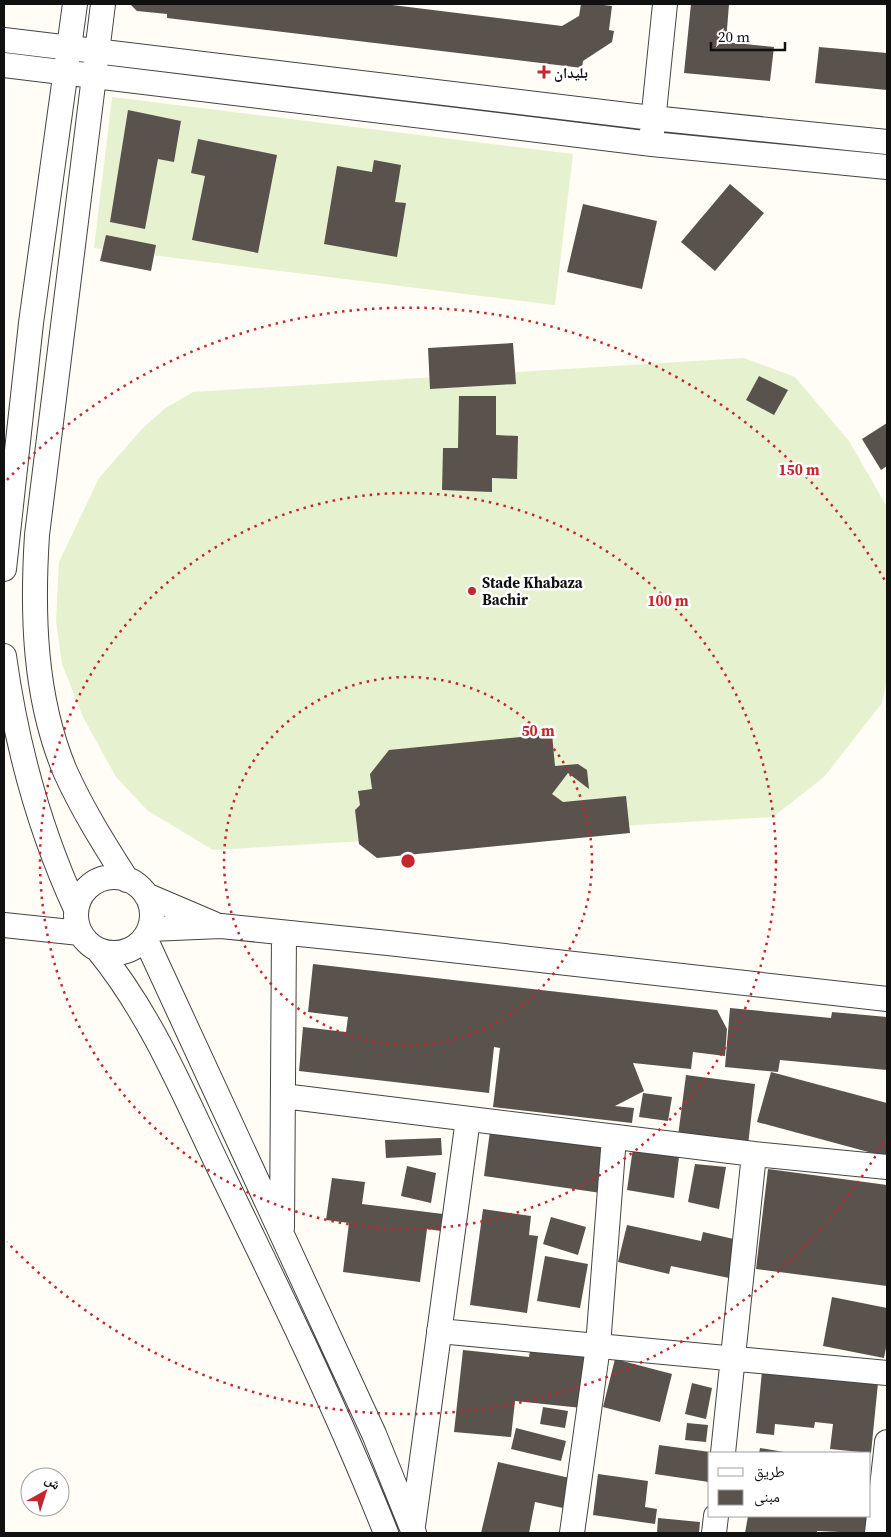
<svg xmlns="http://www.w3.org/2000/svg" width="891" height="1537" font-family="'Source Serif 4','Noto Naskh Arabic',serif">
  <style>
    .pitch { fill: #e6f2cf }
    .building { fill: #5a524d }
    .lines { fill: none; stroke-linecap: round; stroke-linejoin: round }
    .minor-casing { stroke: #444; stroke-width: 26 }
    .minor { stroke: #fff; stroke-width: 24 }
    .ring { fill: none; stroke: #c4262e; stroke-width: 2.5; stroke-dasharray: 2.5 5 }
    .poi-dot { fill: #c4262e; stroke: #fff; stroke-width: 2 }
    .labels { text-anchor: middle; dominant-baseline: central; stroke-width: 5; stroke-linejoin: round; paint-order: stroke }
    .poi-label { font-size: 15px; font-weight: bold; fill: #111; stroke: #fff; text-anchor: start }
    .centre { fill: #c4262e; stroke: #fff; stroke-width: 2.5 }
    .ring-label { font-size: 15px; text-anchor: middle; font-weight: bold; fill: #c4262e; stroke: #fff; stroke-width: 5; stroke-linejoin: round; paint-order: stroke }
  </style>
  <rect width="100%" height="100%" fill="#fffdf5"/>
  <path class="pitch" d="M112,97L573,154L555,305L94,248Z
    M744,358L795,377L849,441L887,507V680L882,703L824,777L773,817L213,850L147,810L116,777L83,717L62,664L56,621L59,562L99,478L142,429L164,409L193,392Z"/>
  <path class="building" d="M130,4H384L562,26L579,16L581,4H595L612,6L609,30L614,31L612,42L583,61L582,68L167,18V14L137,11Z
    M691,4H729L726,42L774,47L770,81L684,73Z
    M819,47L887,53V90L815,83Z
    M128,110L181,121L174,162L158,159L145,229L110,222Z
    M198,139L277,155L258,253L192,240L205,176L191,173Z
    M374,160L401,165L395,202L406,203L397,257L324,244L337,166L372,172Z
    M730,184L764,213L715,271L681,242Z
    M583,204L657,221L642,289L567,272Z
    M106,235L156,245L151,271L100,261Z
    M513,343L516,384L430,389L428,348Z
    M759,376L788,390L774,415L746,400Z
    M459,396H496V435L518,436L517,479L492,478V492L442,490L443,448H458Z
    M887,423V466L881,470L862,439Z
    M552,734L555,766L578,764L587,770L589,789L568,773L552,794L563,802L626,796L630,833L377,858L359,844L355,810L360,805L358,791L372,789L370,774L389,750Z
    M313,964L717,1010L727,1029L725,1056L693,1052L691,1069L633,1063L644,1091L615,1106L634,1108L632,1123L493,1107L500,1048L494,1047L489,1093L299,1071L303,1027L346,1032L348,1017L308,1012Z
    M730,1008L831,1018L832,1012L887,1017V1070L780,1060L778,1072L725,1067Z
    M771,1072L887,1103V1157L757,1122Z
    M686,1075L755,1084L748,1145L678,1136Z
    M643,1093L672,1097L668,1121L639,1117Z
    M490,1131L607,1148L601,1193L484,1176Z
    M441,1138L442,1155L386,1158L385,1140Z
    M633,1148L679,1157L674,1198L627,1190Z
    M695,1164L726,1167L719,1209L688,1202Z
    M407,1166L436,1173L431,1203L401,1196Z
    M768,1169L887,1185V1286L756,1269Z
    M332,1178L365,1182L362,1204L443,1214L441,1231L427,1229L420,1282L343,1272L349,1223L326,1220Z
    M483,1209L531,1216L529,1235L538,1236L527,1313L470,1305Z
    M551,1217L586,1227L578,1255L543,1244Z
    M627,1225L701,1241L703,1232L738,1240L729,1278L671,1266L669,1274L618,1262Z
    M545,1256L588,1264L580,1308L537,1301Z
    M832,1297L887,1308V1343L884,1358L823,1346Z
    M463,1350L529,1357L530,1351L586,1357L582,1408L515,1401L511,1437L454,1432Z
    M615,1359L672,1374L660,1422L603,1407Z
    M762,1371L878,1383L871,1453L830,1449L833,1424L815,1422L814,1428L775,1424L774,1435L756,1433Z
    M692,1383L712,1388L706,1419L685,1414Z
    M543,1407L568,1411L565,1428L540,1424Z
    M687,1423L708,1425L706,1442L685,1440Z
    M516,1428L566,1441L561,1461L511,1449Z
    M659,1445L710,1452L709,1482L655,1474Z
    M760,1448L784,1452V1453H759Z
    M498,1462L570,1478L563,1508L535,1502L529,1533H481Z
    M598,1474L648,1481L645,1507L657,1509L655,1524L593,1515Z
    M748,1516H868L864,1533L817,1531V1533H745Z
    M658,1518L700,1522L699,1533H657Z"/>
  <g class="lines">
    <defs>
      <path id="minor" d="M103,4L37,535C32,613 34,697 65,771C82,809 104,844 127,880
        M4,40L652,118L887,142
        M4,65L652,144L887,167
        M652,132L665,4
        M4,569L31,323L75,4
        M4,656C16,743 39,829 76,909
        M76 915a38 38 0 1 1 76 0a38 38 0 1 1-76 0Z
        M146,895L214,924
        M4,925L80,933
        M150,929L221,926L388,943L887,999
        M145,938L374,1434L414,1533
        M98,950C153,1017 186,1100 224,1178C281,1295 338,1412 386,1533
        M283,1096L754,1154L887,1167
        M282,1228L284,933
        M439,1331L887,1373
        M723,1453L754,1154
        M413,1526L468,1119
        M572,1533L598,1346L614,1137
        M714,1533L716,1516
        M877,1533L887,1442"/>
    </defs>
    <use href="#minor" class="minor-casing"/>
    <use href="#minor" class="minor"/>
  </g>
  <g class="ring">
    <circle cx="408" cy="861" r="184"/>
    <circle cx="408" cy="861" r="368"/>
    <path d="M887 1137A553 553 0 0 1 7 1242M7 480A553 553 0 0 1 887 584"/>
  </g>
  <g class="poi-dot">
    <path d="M541.5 64.5h5v5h5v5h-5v5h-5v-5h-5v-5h5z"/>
    <circle cx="472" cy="591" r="5"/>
  </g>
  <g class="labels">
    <g class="poi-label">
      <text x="554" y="72">بليدان</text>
      <text x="482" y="582">Stade Khabaza<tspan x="482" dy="17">Bachir</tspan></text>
    </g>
  </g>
  <circle cx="408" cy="861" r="8" class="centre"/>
  <g class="ring-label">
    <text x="799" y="475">150 m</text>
    <text x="668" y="606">100 m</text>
    <text x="538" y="736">50 m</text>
  </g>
  <rect width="891" height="1537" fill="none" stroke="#111111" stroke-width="10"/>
  <rect x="708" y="1452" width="162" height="65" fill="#ffffff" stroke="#a0a0a0"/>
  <rect x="718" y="1468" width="25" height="8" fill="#ffffff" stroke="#a0a0a0"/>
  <text x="754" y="1477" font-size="15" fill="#111111">طريق</text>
  <rect x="718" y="1490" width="25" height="15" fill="#5a524d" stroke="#a0a0a0"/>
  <text x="754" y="1502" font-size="15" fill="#111111">مبنى</text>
  <g transform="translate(45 1492) rotate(39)"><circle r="24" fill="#ffffff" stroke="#a0a0a0"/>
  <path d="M0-4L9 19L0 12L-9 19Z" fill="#c4262e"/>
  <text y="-8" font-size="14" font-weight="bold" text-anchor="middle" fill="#111111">ش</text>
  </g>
  <path d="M711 42v8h74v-8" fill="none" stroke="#111111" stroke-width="2.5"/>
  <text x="718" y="42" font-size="15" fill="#111111" stroke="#ffffff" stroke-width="4" paint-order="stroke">20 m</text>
</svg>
